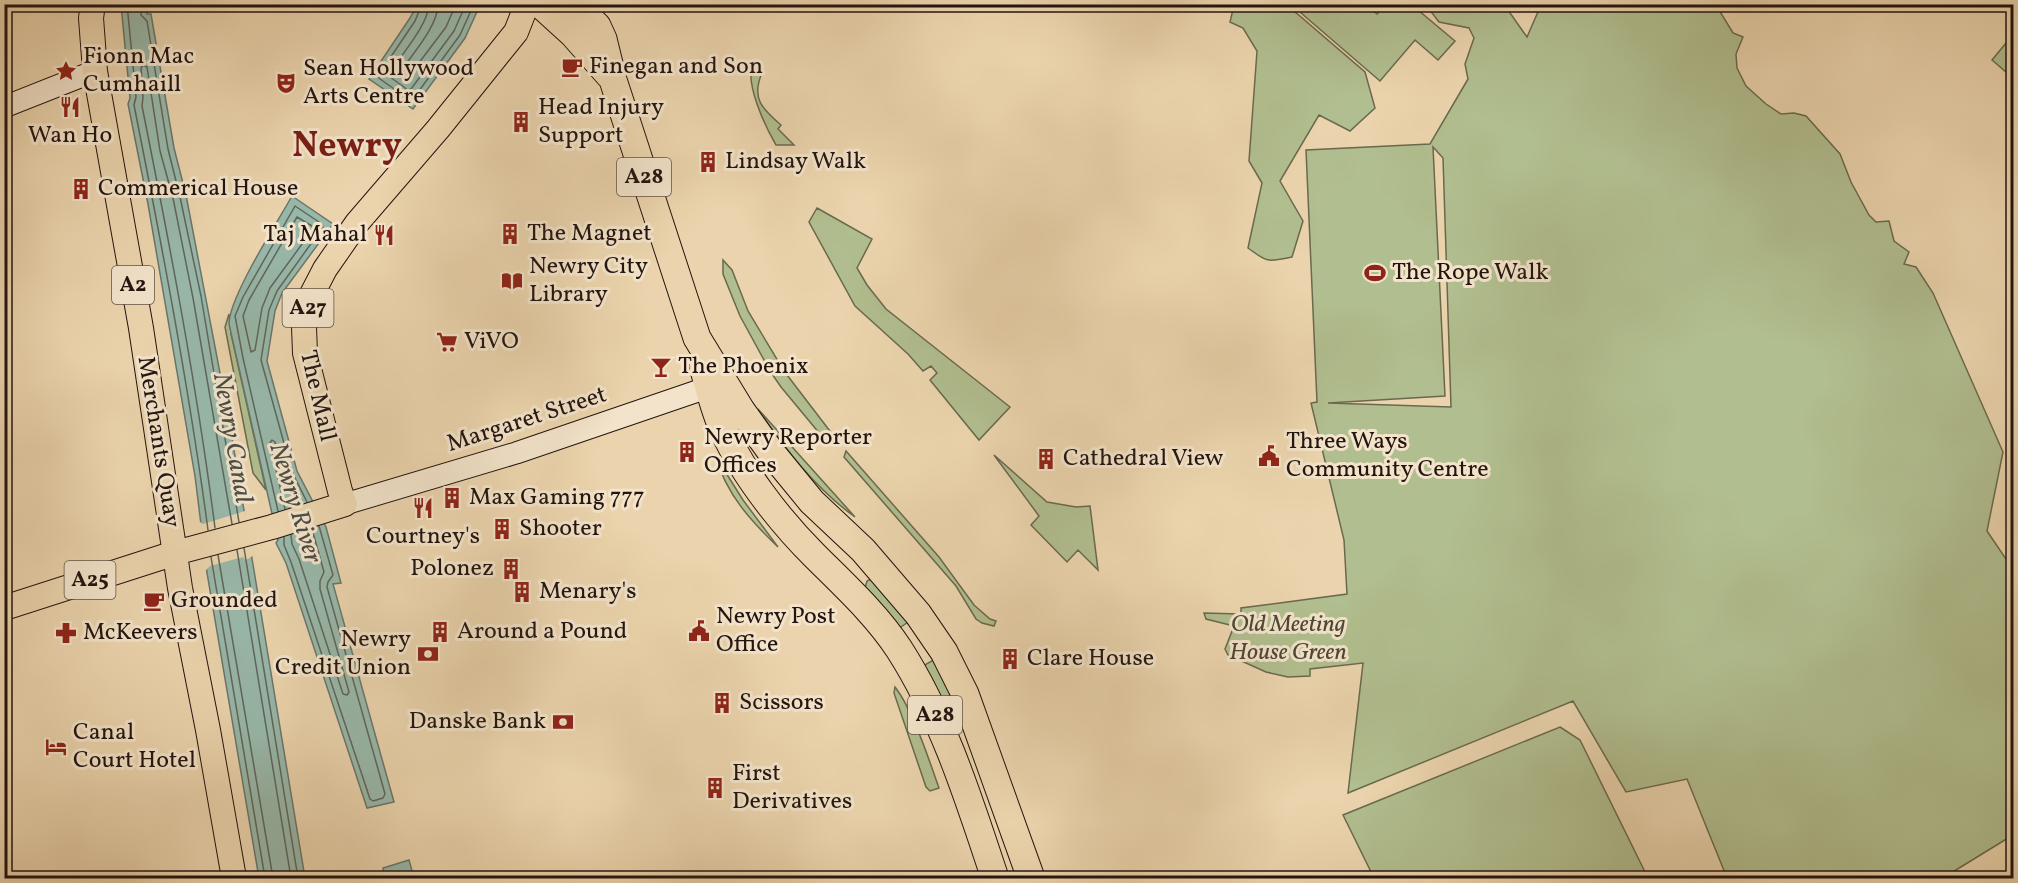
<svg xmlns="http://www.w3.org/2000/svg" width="2018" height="883" font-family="Vollkorn,serif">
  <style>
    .green { fill: #b1be8f; stroke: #6a694e; stroke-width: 1.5; fill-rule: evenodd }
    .water { fill: #98b8aa; stroke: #69766c; stroke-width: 1.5 }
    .pier { fill: #ebd4ad }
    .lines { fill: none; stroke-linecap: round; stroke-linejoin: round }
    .shore { stroke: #5e665c; stroke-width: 1.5 }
    .secondary-casing { stroke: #23140e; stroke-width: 23 }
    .primary-casing { stroke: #23140e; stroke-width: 26 }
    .highway-casing { stroke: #23140e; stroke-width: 29 }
    .secondary { stroke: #f2e3ca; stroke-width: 21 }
    .primary { stroke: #ebd4ad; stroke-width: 24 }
    .highway { stroke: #ebd4ad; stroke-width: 27 }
    .labels { text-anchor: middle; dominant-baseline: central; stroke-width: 6; stroke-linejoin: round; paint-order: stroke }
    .shield { fill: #f2e3ca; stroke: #615246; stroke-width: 1.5 }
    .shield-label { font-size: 22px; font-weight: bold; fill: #23140e }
    .poi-label { font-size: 24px; fill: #23140e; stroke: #f2e3ca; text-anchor: start }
    .street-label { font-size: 24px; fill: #23140e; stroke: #f2e3ca }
    .park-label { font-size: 24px; font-style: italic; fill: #4e4735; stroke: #f2e3ca }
    .water-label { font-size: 26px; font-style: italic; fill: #4c4d45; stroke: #f2e3ca }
    .town-label { font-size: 36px; font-weight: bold; fill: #7a1f14; stroke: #f2e3ca }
  </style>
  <rect width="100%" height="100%" fill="#ebd4ad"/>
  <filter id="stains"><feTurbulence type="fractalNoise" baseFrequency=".00333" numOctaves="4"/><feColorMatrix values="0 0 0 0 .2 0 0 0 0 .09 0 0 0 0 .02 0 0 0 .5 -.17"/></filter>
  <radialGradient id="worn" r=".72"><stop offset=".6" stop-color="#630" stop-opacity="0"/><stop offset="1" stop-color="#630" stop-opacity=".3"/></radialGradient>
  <path class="green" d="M1234,5H1287L1365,72L1375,108L1350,131L1319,115L1280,181L1303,221L1292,257C1268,262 1268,263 1248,248L1262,183L1249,161L1257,51L1243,28L1230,22Z
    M1308,5H1366L1377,14L1386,5H1412L1455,41L1438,60L1415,40L1380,81L1301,13Z
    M1426,5H1507L1510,13L1527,37L1541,5H1716L1733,33L1743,37L1736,54L1737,68L1746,86L1766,104L1781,114L1794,113L1806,116L1840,154L1851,182L1869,215L1876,222L1889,221L1894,241L1909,252L1904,264L1916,267L1933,293L2003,452L1987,531L2008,562L2013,566V835L1943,878H1727L1687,779L1626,792L1573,701L1348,793L1363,663L1310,669V676L1288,677L1266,672L1228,655L1225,649L1234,626L1206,619L1204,613L1241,614V608L1347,594L1344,540L1311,403L1317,402L1306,150L1430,144L1468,79L1465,64L1474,38L1469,28L1439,22ZM1433,147L1443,158L1451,407L1328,403L1445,396Z
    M2013,38V78L1992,60L2006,43Z
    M753,64L762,73C751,98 762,109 781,125L778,129L794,145H776C766,128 744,82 753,64Z
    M817,208L872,239L857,268L867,285L886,309L1010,407L979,440L930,380L937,373L931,366L923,371L908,354L855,306L809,222Z
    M723,260L732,270L748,311L784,371L836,439L831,441L825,440L781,387L770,371L740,316L723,274Z
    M229,314L231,334L266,490L253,473L225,327Z
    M758,409L855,517C815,488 786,450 758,409Z
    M846,451L939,557L974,605L990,619L996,621L994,626L982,623L976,619L956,586L844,457Z
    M994,455L1047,502L1076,507L1090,506L1098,570L1078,550L1067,562L1031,525L1039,516Z
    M716,457L743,500L778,547C751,521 726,494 716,457Z
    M871,579L911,620L898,629L865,588L867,581Z
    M935,659L954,694L941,700L923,666Z
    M895,687C913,710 929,760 939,788L930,791L926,787L894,693Z
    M1560,727L1580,740L1648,878H1374L1343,815Z"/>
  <path class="water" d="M121,5H146L147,14H151L174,148L186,195L229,420L305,878H259L207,573L195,476L148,204L128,104L130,98Z
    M417,5H480L465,38L413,109L369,79L410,18Z
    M292,196L333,224L282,293L275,311L267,361L297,471L326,527L341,583L333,584L394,802L367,808L286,563L276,543L278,540L229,324C229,297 277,223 292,196Z
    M409,860L414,878H384L383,868Z"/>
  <path class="pier" d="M245,511L254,555L246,560L243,557L210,566L205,571L197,520L203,524Z"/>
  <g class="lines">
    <path class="shore" d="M127,4L136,97L134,105C162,246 189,388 208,530
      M141,4V15L147,21L168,149L180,197L201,296L239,522
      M422,4L415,21L378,76L380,79L410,100L413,99L460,35L474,4
      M429,4C428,26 400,56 389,74L390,77L408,90L411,89L454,31L466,4
      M438,4C438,26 413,53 401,71L402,74L406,77L409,76L446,27L456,4
      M297,217L312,226L313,229L270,288L262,308L255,350L251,352L243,316L249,300Z
      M285,509L270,443L272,440L275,442L285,475L299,504
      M278,511L243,358L235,316L243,297L295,206L322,224L323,227L277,291L269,310L261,360L292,472L307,502
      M215,528C197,387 170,246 142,106L143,97L141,68L143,65L147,67L160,151L173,198L193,298L232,524
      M291,535L292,544L299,559L343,694L347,695L349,692L320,589V581L324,572L312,529
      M284,537V545L291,562L370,799L373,801L383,798L385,794L327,587L328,582L333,575L319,526
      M244,548L298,878
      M237,550L291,878
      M218,555L273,878
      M211,557L265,878"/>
    <defs>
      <path id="secondary" d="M4,107L95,71
        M345,504L516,453L721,383"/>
      <path id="primary" d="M93,4L91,18L95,71L141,328L180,588L208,730L234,878
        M4,608L175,553L272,527L345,504L340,491L305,353L304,327L311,296L325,269L357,223L438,129L516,32L527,4"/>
      <path id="highway" d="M540,4L573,34L610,76
        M574,4L597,26L603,39L613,80L697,338L741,410L771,452L812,502L863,550L918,614L944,652L965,694L1031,878
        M703,366C708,385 713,404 720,422C739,469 779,520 814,555C844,585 876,614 899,649C944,719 969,800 995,878"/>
    </defs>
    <use href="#secondary" class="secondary-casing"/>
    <use href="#primary" class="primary-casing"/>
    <use href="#highway" class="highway-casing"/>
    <use href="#secondary" class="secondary"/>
    <use href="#primary" class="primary"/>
    <use href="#highway" class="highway"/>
  </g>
  <defs>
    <symbol id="cafe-bare" viewBox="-9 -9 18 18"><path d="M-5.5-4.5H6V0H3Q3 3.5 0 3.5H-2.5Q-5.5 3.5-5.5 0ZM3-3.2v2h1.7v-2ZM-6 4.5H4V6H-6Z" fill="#8f2418" stroke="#f2e3ca" stroke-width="2.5" paint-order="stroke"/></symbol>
    <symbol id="sight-bare" viewBox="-9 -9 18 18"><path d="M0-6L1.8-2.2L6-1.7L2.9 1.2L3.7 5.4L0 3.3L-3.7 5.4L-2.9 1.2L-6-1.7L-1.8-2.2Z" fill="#8f2418" stroke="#f2e3ca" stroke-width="2.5" paint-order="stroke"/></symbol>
    <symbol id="theatre-bare" viewBox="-9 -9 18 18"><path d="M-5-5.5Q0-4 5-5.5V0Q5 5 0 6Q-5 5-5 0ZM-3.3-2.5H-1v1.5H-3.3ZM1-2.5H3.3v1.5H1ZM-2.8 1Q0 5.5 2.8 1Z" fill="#8f2418" stroke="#f2e3ca" stroke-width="2.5" paint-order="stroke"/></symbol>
    <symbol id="restaurant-bare" viewBox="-9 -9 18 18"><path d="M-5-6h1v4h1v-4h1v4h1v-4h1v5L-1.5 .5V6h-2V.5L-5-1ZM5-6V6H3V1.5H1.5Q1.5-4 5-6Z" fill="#8f2418" stroke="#f2e3ca" stroke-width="2.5" paint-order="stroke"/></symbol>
    <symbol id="building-bare" viewBox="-9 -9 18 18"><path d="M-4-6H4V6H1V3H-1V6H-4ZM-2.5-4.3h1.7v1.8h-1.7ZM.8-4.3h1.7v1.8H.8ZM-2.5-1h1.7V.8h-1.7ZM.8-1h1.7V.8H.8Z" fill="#8f2418" stroke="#f2e3ca" stroke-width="2.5" paint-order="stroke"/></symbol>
    <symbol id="stadium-bare" viewBox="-9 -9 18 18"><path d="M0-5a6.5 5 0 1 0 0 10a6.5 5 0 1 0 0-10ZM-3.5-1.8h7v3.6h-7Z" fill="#8f2418" stroke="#f2e3ca" stroke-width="2.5" paint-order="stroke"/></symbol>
    <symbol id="library-bare" viewBox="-9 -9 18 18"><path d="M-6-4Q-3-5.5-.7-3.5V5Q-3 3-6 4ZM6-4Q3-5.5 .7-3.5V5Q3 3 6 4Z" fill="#8f2418" stroke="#f2e3ca" stroke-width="2.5" paint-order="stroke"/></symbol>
    <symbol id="supermarket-bare" viewBox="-9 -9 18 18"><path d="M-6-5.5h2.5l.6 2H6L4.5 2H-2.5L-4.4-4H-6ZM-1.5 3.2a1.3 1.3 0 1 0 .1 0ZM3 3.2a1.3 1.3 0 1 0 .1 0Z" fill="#8f2418" stroke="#f2e3ca" stroke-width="2.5" paint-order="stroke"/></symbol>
    <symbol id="bar-bare" viewBox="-9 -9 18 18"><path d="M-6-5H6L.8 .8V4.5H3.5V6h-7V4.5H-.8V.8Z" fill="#8f2418" stroke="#f2e3ca" stroke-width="2.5" paint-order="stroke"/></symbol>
    <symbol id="civic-bare" viewBox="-9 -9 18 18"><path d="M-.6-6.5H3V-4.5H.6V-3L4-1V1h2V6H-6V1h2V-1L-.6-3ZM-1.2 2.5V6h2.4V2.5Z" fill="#8f2418" stroke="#f2e3ca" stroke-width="2.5" paint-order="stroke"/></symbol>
    <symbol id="pharmacy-bare" viewBox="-9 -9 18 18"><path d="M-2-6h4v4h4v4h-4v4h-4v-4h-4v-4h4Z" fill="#8f2418" stroke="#f2e3ca" stroke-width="2.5" paint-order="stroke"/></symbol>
    <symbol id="bank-bare" viewBox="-9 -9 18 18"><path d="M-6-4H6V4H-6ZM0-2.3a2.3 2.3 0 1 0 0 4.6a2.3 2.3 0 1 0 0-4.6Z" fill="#8f2418" stroke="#f2e3ca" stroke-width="2.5" paint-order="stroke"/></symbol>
    <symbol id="hotel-bare" viewBox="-9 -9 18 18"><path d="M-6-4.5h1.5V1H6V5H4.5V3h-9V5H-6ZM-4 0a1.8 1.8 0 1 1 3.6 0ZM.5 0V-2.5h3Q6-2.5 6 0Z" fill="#8f2418" stroke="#f2e3ca" stroke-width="2.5" paint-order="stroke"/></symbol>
  </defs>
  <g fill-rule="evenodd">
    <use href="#cafe-bare" x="557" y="52" width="30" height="30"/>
    <use href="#sight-bare" x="51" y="56" width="30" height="30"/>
    <use href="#theatre-bare" x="271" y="68" width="30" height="30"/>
    <use href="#restaurant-bare" x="55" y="92" width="30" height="30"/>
    <use href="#building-bare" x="506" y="107" width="30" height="30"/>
    <use href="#building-bare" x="693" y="147" width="30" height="30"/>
    <use href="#building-bare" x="66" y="174" width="30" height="30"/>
    <use href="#building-bare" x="495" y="219" width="30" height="30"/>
    <use href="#restaurant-bare" x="369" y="220" width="30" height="30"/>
    <use href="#stadium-bare" x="1360" y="258" width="30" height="30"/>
    <use href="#library-bare" x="497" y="266" width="30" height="30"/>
    <use href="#supermarket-bare" x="432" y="327" width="30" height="30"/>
    <use href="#bar-bare" x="646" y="352" width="30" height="30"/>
    <use href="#building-bare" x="672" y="437" width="30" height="30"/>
    <use href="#civic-bare" x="1254" y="441" width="30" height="30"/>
    <use href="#building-bare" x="1031" y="444" width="30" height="30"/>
    <use href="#building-bare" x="437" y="483" width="30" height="30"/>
    <use href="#restaurant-bare" x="408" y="493" width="30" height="30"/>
    <use href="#building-bare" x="487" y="514" width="30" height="30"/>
    <use href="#building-bare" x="496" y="554" width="30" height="30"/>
    <use href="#building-bare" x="507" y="577" width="30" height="30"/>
    <use href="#cafe-bare" x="139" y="586" width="30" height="30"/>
    <use href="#civic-bare" x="684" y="616" width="30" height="30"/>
    <use href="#building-bare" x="425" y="617" width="30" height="30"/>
    <use href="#pharmacy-bare" x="51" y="618" width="30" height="30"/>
    <use href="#bank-bare" x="413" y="639" width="30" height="30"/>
    <use href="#building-bare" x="995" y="644" width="30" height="30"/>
    <use href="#building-bare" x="707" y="688" width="30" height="30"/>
    <use href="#bank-bare" x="548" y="707" width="30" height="30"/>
    <use href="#hotel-bare" x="41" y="732" width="30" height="30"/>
    <use href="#building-bare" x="700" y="773" width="30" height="30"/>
  </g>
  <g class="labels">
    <g class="shield">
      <rect x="617" y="158" width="54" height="38" rx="4.5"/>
      <rect x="112" y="266" width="42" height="38" rx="4.5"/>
      <rect x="282.5" y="289" width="51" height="38" rx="4.5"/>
      <rect x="64.5" y="561" width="51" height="38" rx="4.5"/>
      <rect x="908" y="696" width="54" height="38" rx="4.5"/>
    </g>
    <g class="shield-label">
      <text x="644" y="177">A28</text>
      <text x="133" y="285">A2</text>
      <text x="308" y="308">A27</text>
      <text x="90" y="580">A25</text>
      <text x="935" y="715">A28</text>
    </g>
    <g class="poi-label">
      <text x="83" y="57">Fionn Mac<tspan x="83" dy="28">Cumhaill</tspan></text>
      <text x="589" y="67">Finegan and Son</text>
      <text x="303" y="69">Sean Hollywood<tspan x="303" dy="28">Arts Centre</tspan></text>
      <text x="538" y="108">Head Injury<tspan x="538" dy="28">Support</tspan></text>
      <text x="70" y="136" text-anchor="middle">Wan Ho</text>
      <text x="725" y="162">Lindsay Walk</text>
      <text x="98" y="189">Commerical House</text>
      <text x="527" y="234">The Magnet</text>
      <text x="367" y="235" text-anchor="end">Taj Mahal</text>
      <text x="529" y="267">Newry City<tspan x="529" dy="28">Library</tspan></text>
      <text x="1392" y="273">The Rope Walk</text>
      <text x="464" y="342">ViVO</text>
      <text x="678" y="367">The Phoenix</text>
      <text x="704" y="438">Newry Reporter<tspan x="704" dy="28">Offices</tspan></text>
      <text x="1286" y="442">Three Ways<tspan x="1286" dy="28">Community Centre</tspan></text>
      <text x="1063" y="459">Cathedral View</text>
      <text x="469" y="498">Max Gaming 777</text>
      <text x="519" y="529">Shooter</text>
      <text x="423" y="537" text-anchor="middle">Courtney's</text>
      <text x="494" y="569" text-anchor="end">Polonez</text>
      <text x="539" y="592">Menary's</text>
      <text x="171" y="601">Grounded</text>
      <text x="716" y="617">Newry Post<tspan x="716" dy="28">Office</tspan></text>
      <text x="457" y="632">Around a Pound</text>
      <text x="83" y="633">McKeevers</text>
      <text x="411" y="640" text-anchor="end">Newry<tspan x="411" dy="28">Credit Union</tspan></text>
      <text x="1027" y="659">Clare House</text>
      <text x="739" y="703">Scissors</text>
      <text x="546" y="722" text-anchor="end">Danske Bank</text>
      <text x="73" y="733">Canal<tspan x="73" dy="28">Court Hotel</tspan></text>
      <text x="732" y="774">First<tspan x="732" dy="28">Derivatives</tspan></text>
    </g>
    <g class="street-label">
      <text transform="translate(317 396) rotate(77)">The Mall</text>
      <text transform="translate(527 420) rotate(-18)">Margaret Street</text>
      <text transform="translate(158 442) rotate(81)">Merchants Quay</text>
    </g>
    <g class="park-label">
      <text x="1288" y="625">Old Meeting<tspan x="1288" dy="28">House Green</tspan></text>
    </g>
    <g class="water-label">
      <text transform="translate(232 438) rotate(80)">Newry Canal</text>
      <text transform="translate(295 503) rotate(73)">Newry River</text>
    </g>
    <g class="town-label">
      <text x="347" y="147">Newry</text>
    </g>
  </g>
  <rect width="2018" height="883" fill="none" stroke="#ebd4ad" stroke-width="24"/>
  <rect x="6" y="6" width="2006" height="871" fill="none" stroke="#23140e" stroke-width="3"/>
  <rect x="12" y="12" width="1994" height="859" fill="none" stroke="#23140e" stroke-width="1.5"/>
  <rect width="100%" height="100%" filter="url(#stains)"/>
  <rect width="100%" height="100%" fill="url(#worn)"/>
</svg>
